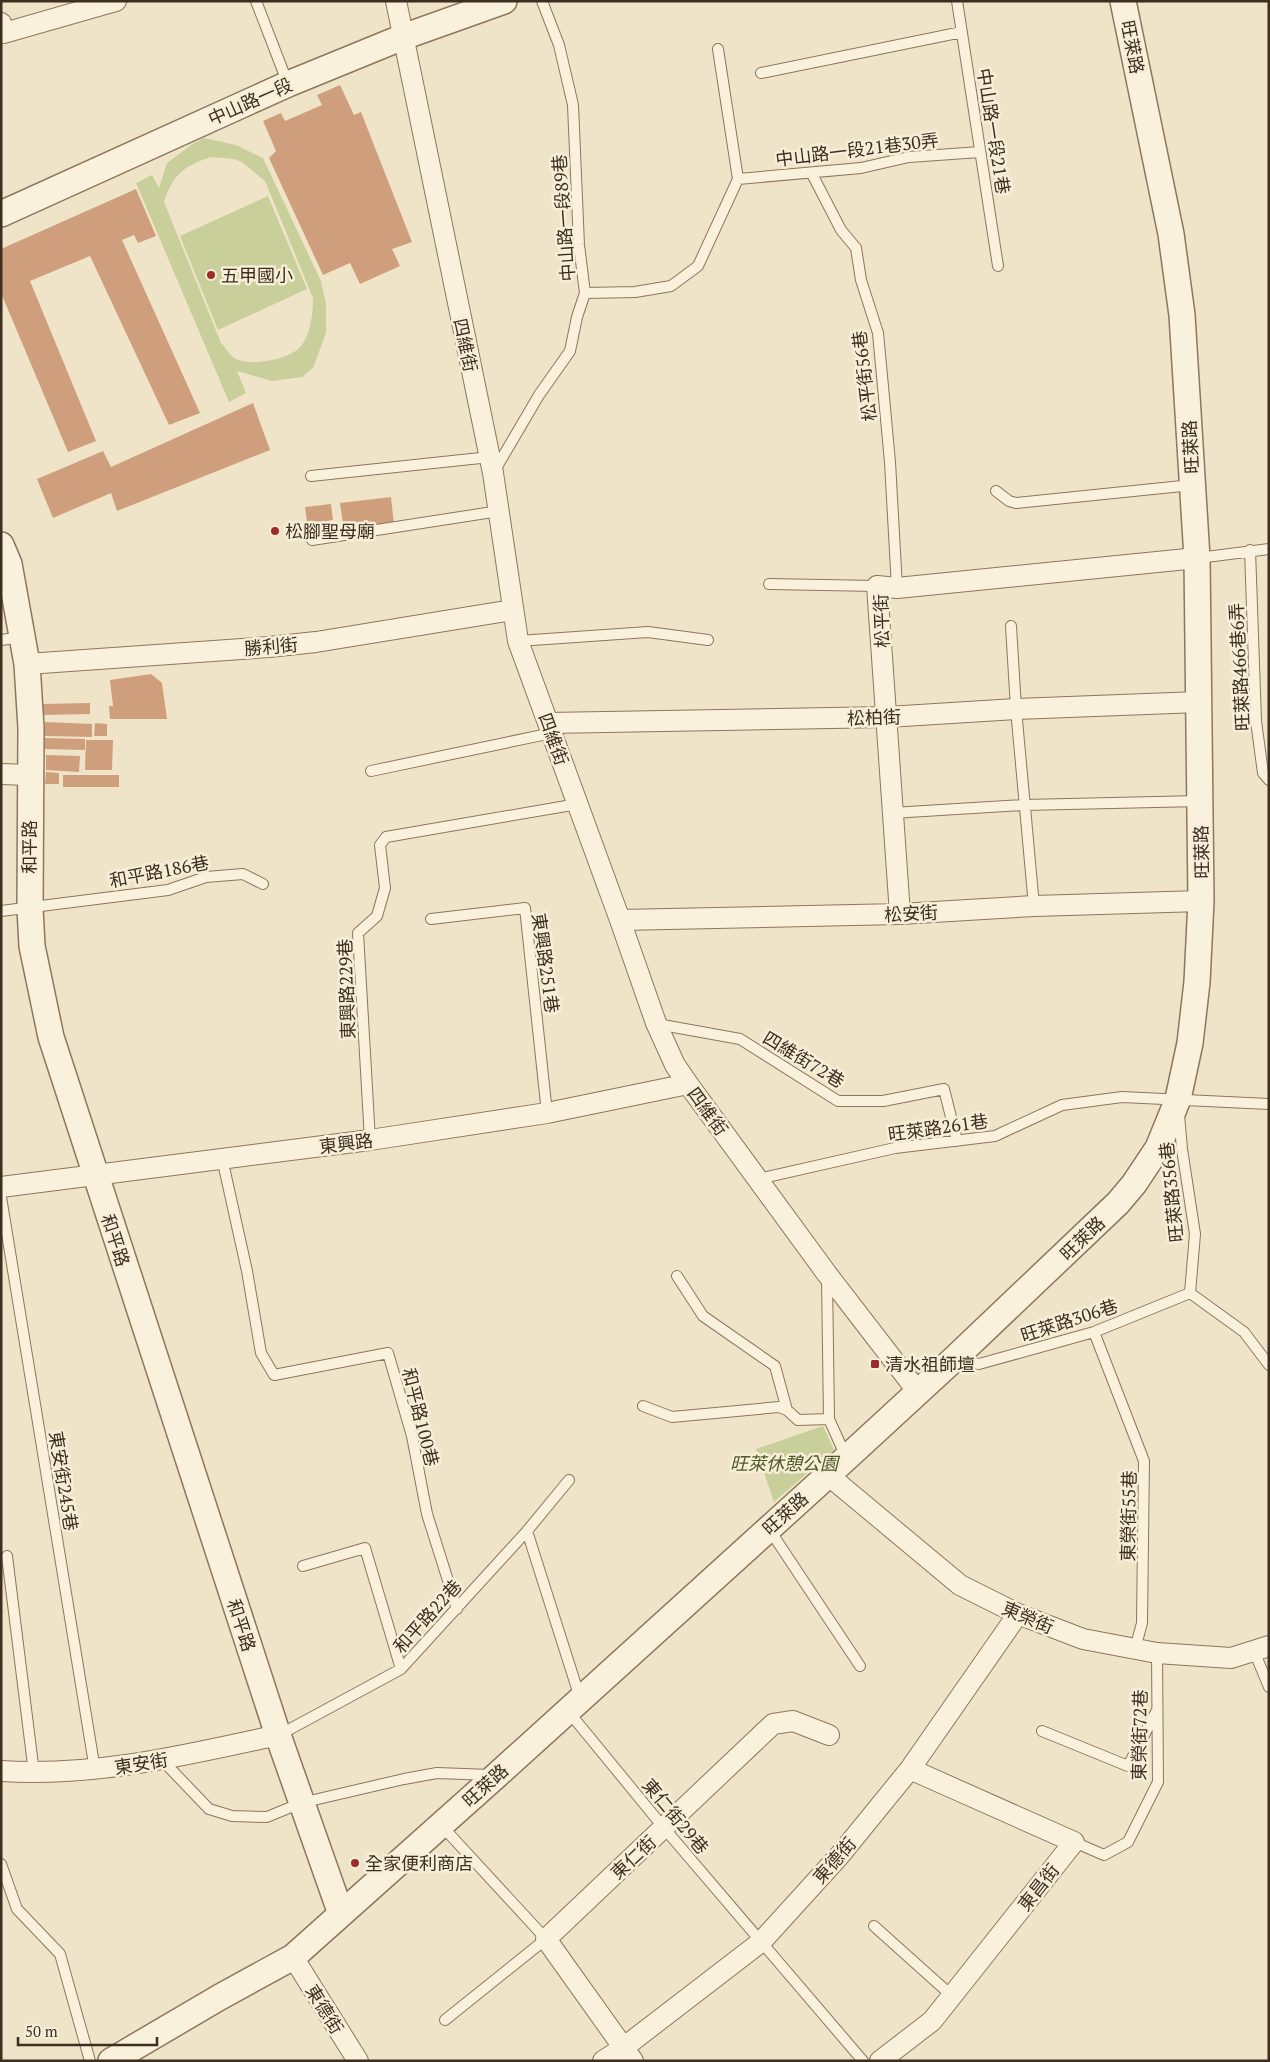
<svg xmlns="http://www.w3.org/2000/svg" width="1270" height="2062" font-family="'PT Serif','Noto Sans TC',serif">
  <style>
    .green { fill: #c9cf9b; fill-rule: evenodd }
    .building { fill: #cf9f7d }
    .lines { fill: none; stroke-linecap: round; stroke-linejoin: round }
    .service-casing { stroke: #8d765c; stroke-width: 12 }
    .minor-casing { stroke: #8d765c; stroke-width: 22 }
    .tertiary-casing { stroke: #8d765c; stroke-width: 28 }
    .service { stroke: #faf1dc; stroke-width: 10 }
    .minor { stroke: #faf1dc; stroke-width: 20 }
    .tertiary { stroke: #faf1dc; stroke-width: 25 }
    .poi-dot { fill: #9e2a2b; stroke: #f7eed8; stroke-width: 2 }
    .labels { text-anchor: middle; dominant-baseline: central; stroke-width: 5; stroke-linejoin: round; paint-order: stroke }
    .street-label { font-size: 18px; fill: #3d2e20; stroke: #f7eed8 }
    .poi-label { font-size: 18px; fill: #3d2e20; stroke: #f7eed8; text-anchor: start }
    .park-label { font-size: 18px; font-style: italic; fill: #4d5a26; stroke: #f7eed8 }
  </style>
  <rect width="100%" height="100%" fill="#f0e4c8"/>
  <path class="green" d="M204,138L236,145L263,158L321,281L326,304V332L322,344L313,368L302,377L272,381L237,371L246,393L229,402L136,183L152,175L159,188L167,163L191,145ZM211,157L234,159L242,162L265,181L313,298C313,313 311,335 300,347C289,360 248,367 234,358C229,354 225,347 221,343L164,202C173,174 184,166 211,157Z
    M268,196L307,289L218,330L180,236Z
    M823,1426L834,1450L774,1502L756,1449Z"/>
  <path class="building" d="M340,85L354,115L361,112L412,242L392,249L400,266L360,284L350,263L323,275L269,158L276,151L263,121L281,113L285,121L322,105L317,95Z
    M136,189L156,236L138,243L134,235L122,240L200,413L169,425L90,256L30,281L96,441L68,452L1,293V249Z
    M253,403L270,450L117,511L111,493L53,518L37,479L103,451L111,467Z
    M391,497L394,525L344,531L340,503Z
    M331,504L333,520L321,522L322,535L309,537L305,507Z
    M151,674L162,683L167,719H110L109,706H113L110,680Z
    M90,703V714L42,715V704Z
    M45,722L92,724V737L45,736Z
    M95,723L107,724V736H94Z
    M45,738L85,739V750L45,749Z
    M86,740H113L112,770H85Z
    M46,755L80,756L79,772L46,770Z
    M46,772L59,773V784H45Z
    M63,775H119V787H63Z"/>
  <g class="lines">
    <defs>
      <path id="service" d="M256,1L288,84
        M957,1L998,266
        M761,73L962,32
        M812,174L841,230L856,248L861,280L878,333L890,462L897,588
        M738,179L861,168L909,157L980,152
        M585,293L635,292L671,286L698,266L738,179L718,49
        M495,470L539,395L570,351L577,317L585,293L579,245L573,105L559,45L542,1
        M311,476L490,457
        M996,491L1009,501L1016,503L1192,485
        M312,540L499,511
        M1250,550L1256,721L1263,773L1269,780
        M1198,558L1269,549
        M769,584L877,586
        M1011,626L1016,709L1034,906
        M1,640L22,637
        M518,641L648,632L708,640
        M371,771L552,733
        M892,813L1024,805L1200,801
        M1,911L168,890L206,877L243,874L263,884
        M431,919L525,908L547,1113
        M657,1024L740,1039L838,1101H883L944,1089L957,1141
        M1179,1115L1182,1149L1195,1234L1190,1293L1244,1332L1269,1365
        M370,1140L358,933L377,916L385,888L380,845L386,837L578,804
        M222,1158L247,1271L261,1353L274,1375L388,1353L412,1436L427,1514L457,1609
        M758,1179L895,1148L995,1136L1062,1105L1122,1097L1269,1104
        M1,1197L95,1770
        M677,1276L703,1316L775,1366L787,1410L798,1420L829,1419L846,1457
        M827,1278L829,1419
        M1094,1332L1144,1461L1142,1623L1135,1649
        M955,1359L979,1364L1094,1332L1190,1293
        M643,1406L672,1417L779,1407L787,1410
        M769,1529L860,1666
        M527,1531L580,1698
        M7,1556L34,1773
        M303,1566L365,1548L401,1669
        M1254,1651L1269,1687
        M568,1711L664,1828L863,2061
        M1042,1731L1128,1766L1157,1710
        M279,1735L401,1669L527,1531L569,1480
        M162,1760L209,1809L232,1816L267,1817L301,1803L404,1779L437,1773L491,1775
        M441,1825L546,1939L445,2020
        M1074,1842L1104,1855L1128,1842L1158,1782L1157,1653
        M1,1864L17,1909L60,1954L90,2061
        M874,1926L952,1996"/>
      <path id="minor" d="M396,1L493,473L518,641L620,920L656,1023L675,1065L688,1084L827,1274L918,1392
        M1,23L4,33L116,1
        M27,664L269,647L316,642L512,610
        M548,723L887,717L1016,709L1199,702
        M1,774L29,775
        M900,914L877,586L897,588L1197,558
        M620,920L900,914L1034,906L1201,901
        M1,1187L370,1140L547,1113L688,1084
        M828,1475L960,1585L1018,1614L1083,1639L1157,1653L1231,1658L1269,1646
        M1,1771C96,1777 186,1755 278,1735
        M293,1957L358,2061
        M603,2061L623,2048L761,1942L840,1855L910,1769L1018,1614
        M633,2061L546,1939L773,1724L793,1721L829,1735
        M880,2061L932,2021L1074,1842L910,1769"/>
      <path id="tertiary" d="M1,214L288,84L403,37L504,1
        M1,545L9,564L27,664L31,728L30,908L32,946L51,1037L278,1735L341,1914
        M111,2061L220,1997L293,1957L497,1775L828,1475L954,1359L1118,1203L1134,1184L1158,1148L1178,1099L1190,1043L1197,982L1201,901L1197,558L1182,315L1171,234L1123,1"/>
    </defs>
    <use href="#service" class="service-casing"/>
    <use href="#minor" class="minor-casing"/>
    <use href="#tertiary" class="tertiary-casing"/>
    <use href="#service" class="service"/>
    <use href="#minor" class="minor"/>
    <use href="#tertiary" class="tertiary"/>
  </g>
  <g class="poi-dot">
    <circle cx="211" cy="275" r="5"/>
    <circle cx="275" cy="531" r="5"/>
    <rect x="870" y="1359" width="10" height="10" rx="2.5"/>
    <circle cx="355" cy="1863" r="5"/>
  </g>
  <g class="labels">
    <g class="street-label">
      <text transform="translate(1133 47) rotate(79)">旺萊路</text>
      <text transform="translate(250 101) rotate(-24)">中山路一段</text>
      <text transform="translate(994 131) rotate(81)">中山路一段21巷</text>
      <text transform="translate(857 149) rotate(-7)">中山路一段21巷30弄</text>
      <text transform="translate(563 218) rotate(-94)">中山路一段89巷</text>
      <text transform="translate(466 345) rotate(78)">四維街</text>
      <text transform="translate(864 376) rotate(-97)">松平街56巷</text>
      <text transform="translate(1190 447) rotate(-93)">旺萊路</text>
      <text transform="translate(881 621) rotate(-92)">松平街</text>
      <text transform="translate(271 646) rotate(-5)">勝利街</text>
      <text transform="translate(1239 667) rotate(-93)">旺萊路466巷6弄</text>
      <text transform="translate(874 717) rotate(-2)">松柏街</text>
      <text transform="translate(554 739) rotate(70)">四維街</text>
      <text transform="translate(29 847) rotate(-90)">和平路</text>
      <text transform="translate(1201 852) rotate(-91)">旺萊路</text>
      <text transform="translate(159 871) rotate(-11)">和平路186巷</text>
      <text transform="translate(911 913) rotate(-3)">松安街</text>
      <text transform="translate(546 963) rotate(82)">東興路251巷</text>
      <text transform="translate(346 989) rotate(-92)">東興路229巷</text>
      <text transform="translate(804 1059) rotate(31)">四維街72巷</text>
      <text transform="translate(708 1111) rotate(54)">四維街</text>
      <text transform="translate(938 1127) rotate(-8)">旺萊路261巷</text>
      <text transform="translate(346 1143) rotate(-7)">東興路</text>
      <text transform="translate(1171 1192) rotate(-96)">旺萊路356巷</text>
      <text transform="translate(1082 1238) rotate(-44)">旺萊路</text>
      <text transform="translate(116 1240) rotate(72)">和平路</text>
      <text transform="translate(1069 1320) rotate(-18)">旺萊路306巷</text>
      <text transform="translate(421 1417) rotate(76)">和平路100巷</text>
      <text transform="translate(64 1481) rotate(81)">東安街245巷</text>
      <text transform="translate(785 1513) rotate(-42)">旺萊路</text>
      <text transform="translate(1128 1516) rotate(-89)">東榮街55巷</text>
      <text transform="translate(427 1616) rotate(-48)">和平路22巷</text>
      <text transform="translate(1028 1617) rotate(23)">東榮街</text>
      <text transform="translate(242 1625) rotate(72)">和平路</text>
      <text transform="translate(1139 1735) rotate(-89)">東榮街72巷</text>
      <text transform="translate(141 1763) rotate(-9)">東安街</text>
      <text transform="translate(485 1785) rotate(-42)">旺萊路</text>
      <text transform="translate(676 1816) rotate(50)">東仁街29巷</text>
      <text transform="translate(633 1857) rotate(-43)">東仁街</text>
      <text transform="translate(834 1860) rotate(-49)">東德街</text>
      <text transform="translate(1038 1887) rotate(-52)">東昌街</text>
      <text transform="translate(325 2009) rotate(58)">東德街</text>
    </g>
    <g class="poi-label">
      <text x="221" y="275">五甲國小</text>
      <text x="285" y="531">松腳聖母廟</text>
      <text x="885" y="1364">清水祖師壇</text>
      <text x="365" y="1863">全家便利商店</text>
    </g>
    <g class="park-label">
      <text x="784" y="1463">旺萊休憩公園</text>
    </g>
  </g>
  <rect width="1270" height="2062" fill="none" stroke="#3d2e20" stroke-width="5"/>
  <path d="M18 2037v8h139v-8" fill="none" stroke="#3d2e20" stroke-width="2.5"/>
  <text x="25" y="2037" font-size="15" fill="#3d2e20" stroke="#f7eed8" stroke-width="4" paint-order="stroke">50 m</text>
</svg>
